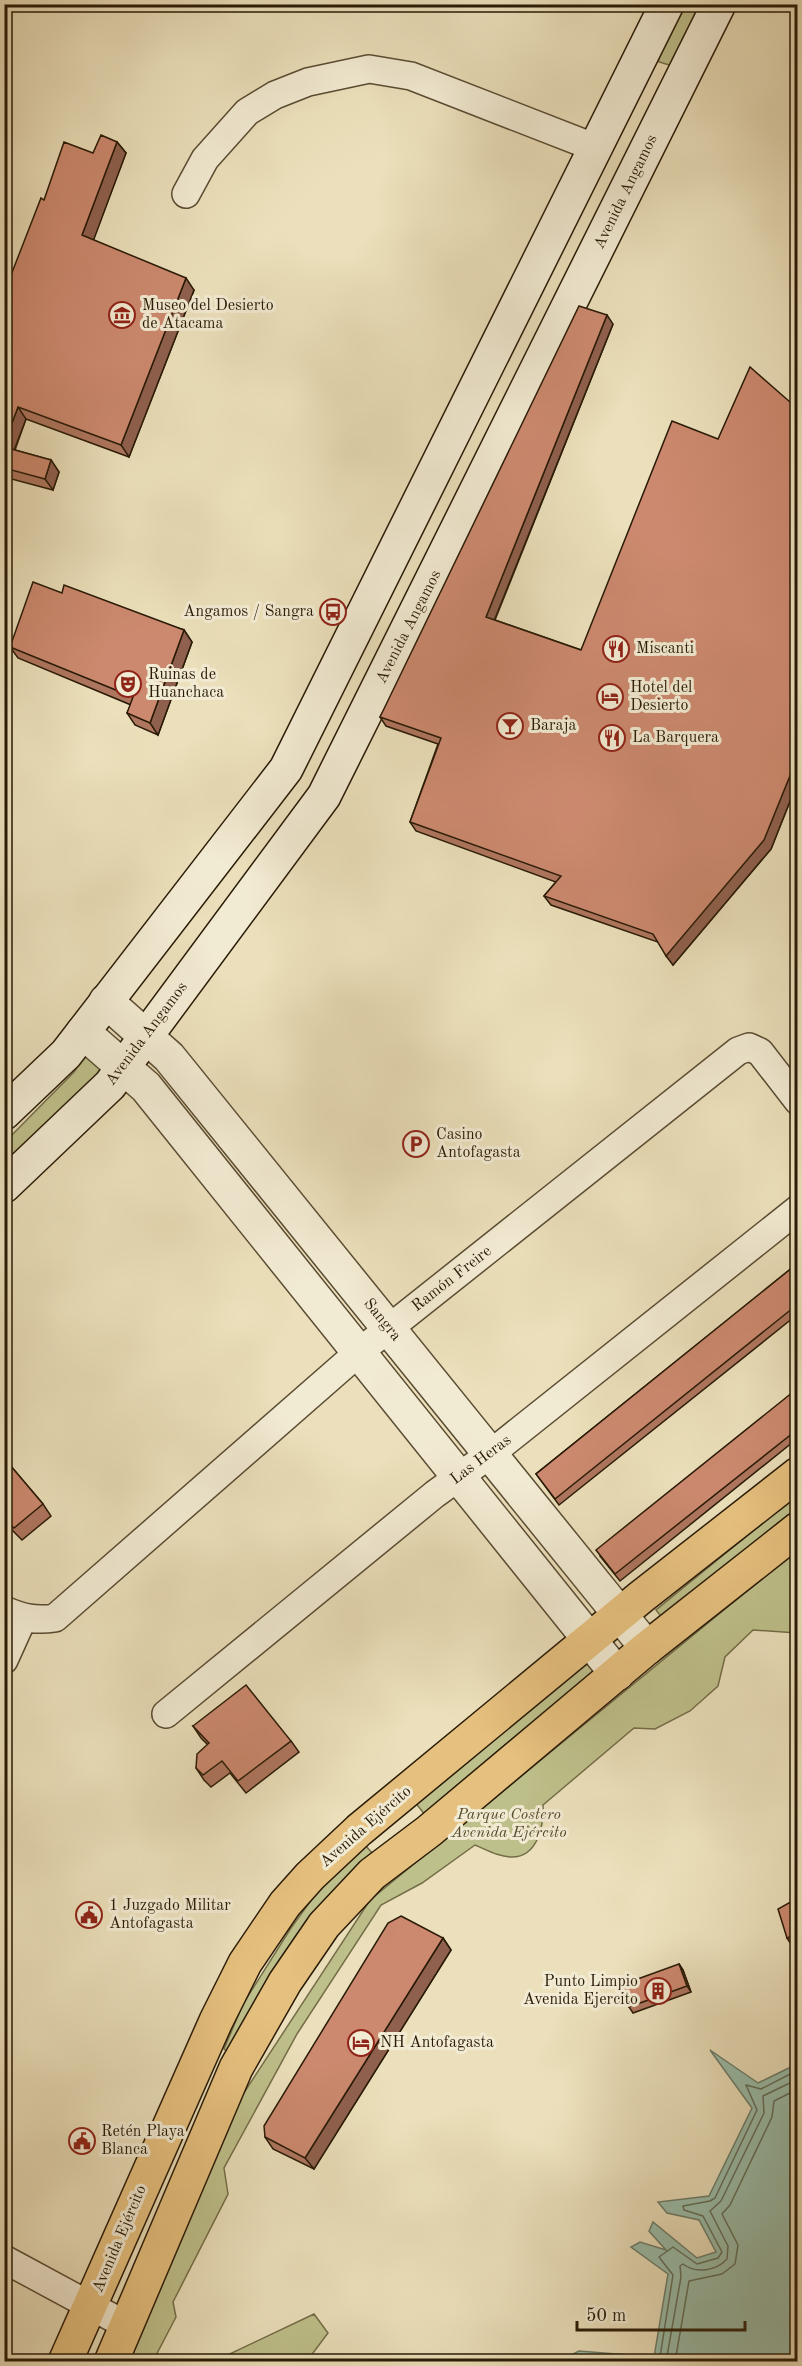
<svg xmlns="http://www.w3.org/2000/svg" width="802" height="2366" font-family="'Old Standard TT',serif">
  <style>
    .green { fill: #bec08b; stroke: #746d48; stroke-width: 1.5 }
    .water { fill: #99beab; stroke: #6c7c69; stroke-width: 1.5 }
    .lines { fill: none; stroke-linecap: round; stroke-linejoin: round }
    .shore { stroke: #616c58; stroke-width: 1.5 }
    .minor-casing { stroke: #5a4c33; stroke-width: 30 }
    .tertiary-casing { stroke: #5a4c33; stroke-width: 36 }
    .secondary-casing { stroke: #291a06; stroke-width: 36 }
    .trunk-casing { stroke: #291a06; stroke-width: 36 }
    .minor { stroke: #f2ebd3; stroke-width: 27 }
    .tertiary { stroke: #f2ebd3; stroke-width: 33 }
    .secondary { stroke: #f2ebd3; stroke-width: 33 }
    .trunk { stroke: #e6c07e; stroke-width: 33 }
    .wall { fill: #af765f; stroke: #291a06; stroke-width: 1.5 }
    .shaded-wall { fill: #8f604e; stroke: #291a06; stroke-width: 1.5 }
    .building { fill: #cc896f; stroke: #291a06; stroke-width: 1.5 }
    .labels { text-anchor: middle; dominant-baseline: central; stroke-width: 6; stroke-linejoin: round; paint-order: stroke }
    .street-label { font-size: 16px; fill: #291a06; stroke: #f2ebd3 }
    .poi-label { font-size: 16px; fill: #291a06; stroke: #f2ebd3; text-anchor: start }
    .park-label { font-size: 16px; font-style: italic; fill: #564c2e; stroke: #f2ebd3 }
  </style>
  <rect width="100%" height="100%" fill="#ebe0bb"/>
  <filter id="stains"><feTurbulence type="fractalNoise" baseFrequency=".00333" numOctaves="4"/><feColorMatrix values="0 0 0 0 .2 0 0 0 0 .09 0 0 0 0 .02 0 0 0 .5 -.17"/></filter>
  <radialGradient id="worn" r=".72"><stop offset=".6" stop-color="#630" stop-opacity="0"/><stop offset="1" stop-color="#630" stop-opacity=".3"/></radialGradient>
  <path class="green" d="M679,5H708L673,66L659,62L657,54Z
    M86,1055L100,1059L103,1075L5,1175V1142L74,1072Z
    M797,1495V1508L662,1618L656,1610Z
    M797,1550V1633L753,1630L725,1657L718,1686L690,1711L655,1729L634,1728L543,1805C544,1825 538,1857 512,1857C499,1857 487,1850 475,1845L422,1883L381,1905L297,2034L224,2168L228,2194L173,2302L176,2317L153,2361L120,2362L234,2108L370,1900Z
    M594,1656L604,1668L425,1815L415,1802Z
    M366,1846L373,1854L230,2054L224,2049L243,2004L291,1928L325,1881Z
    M314,2314L328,2333L307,2361H215Z"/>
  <path class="water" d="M710,2050L758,2083L797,2064V2361H559L579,2351L654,2357L668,2274L631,2247L640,2242L666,2250L649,2231L653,2222L697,2258L716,2252L699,2220L667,2213L658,2202L709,2196L752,2108Z"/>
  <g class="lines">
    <path class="shore" d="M572,2362L581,2357L637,2362
      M656,2362L660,2357L673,2275L659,2257L673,2247L697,2264L718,2258L722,2252L703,2216L684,2210L683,2206L710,2201L715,2198L757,2110L746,2085L761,2089L798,2070
      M666,2362L681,2277L680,2266L683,2264C696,2274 716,2271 727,2259L728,2246L710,2211L721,2201L764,2113L763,2096L798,2079
      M675,2362L689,2281L722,2274L735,2264L738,2245L722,2214L730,2205L772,2117L774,2101L798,2089"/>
    <defs>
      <path id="minor" d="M186,194L205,159L247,112L275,95L308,82L369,69L411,76L596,148
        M4,1610C23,1618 35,1621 55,1618L358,1353L738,1051L749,1047L760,1052L798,1101
        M4,1660L23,1618
        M166,1714L435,1494L489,1455L798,1209
        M4,2259L126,2325"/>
      <path id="tertiary" d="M106,1001L169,1057L647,1648
        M83,1032L146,1087L617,1674"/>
      <path id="secondary" d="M4,1113L66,1054L286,769L667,4
        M4,1186L110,1085L324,796L719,4"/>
      <path id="trunk" d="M65,2362L216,2021L245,1963L285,1904L310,1876L359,1830L641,1597L798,1474
        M111,2362L236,2068L285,1982L324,1925L372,1874L429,1831L647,1648L798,1529"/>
    </defs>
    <use href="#minor" class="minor-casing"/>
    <use href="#tertiary" class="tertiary-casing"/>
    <use href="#secondary" class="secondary-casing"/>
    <use href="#trunk" class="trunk-casing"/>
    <use href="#minor" class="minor"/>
    <use href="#tertiary" class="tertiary"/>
    <use href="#secondary" class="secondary"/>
    <use href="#trunk" class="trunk"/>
  </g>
  <path class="wall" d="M117,142L126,153L93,240L194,290L129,457L26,419L15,450L51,460L59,472L53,490L4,477V293L44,200L93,153Z
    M613,324L495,620L581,650L718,439L798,409V781L771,849L673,965L658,942L551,905L544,896L556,882L416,831L410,822L438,744L386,726L380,717Z
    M62,593L184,630L192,642L158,735L135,725L127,713L131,705L18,658L10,647Z
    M798,1263V1314L559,1505L536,1474Z
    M798,1388V1438L620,1581L600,1556Z
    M4,1458L43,1504L51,1516L22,1540L4,1522Z
    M193,1726L291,1741L299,1752L246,1793L230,1773L211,1787L204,1780L196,1768L208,1745L201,1738Z
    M794,1900L798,1906V1945L793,1947L787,1938Z
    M443,1938L451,1950L314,2169L273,2149L265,2137Z
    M679,1964L683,1970L691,1992L633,2013L629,2007Z"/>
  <path class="shaded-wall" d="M117,142L126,153L91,247L82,235Z
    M186,278L194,290L129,457L121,445Z
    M607,315L613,324L492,626L486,617Z
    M18,407L26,419L11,458L4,448V444Z
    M51,460L59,472L53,490L45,479Z
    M184,630L192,642L158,735L150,723Z
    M798,756V781L771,849L673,965L666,956Z
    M443,1938L451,1950L314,2169L305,2158Z
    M679,1964L683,1970L691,1992L687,1986Z"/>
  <path class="building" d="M101,135L117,142L82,235L186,278L121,445L18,407L4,444V293L41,198L44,200L64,142L93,153Z
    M579,306L607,315L486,617L581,650L672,421L718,439L750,367L798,409V756L764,840L666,956L653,934L544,896L561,876L410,822L441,738L380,717Z
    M4,447L51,460L45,479L4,468Z
    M33,582L62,593L64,585L184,630L150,723L127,713L133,697L10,647Z
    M798,1263V1304L555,1499L536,1474Z
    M798,1388V1429L615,1574L596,1550Z
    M4,1458L43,1504L14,1528L4,1519Z
    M246,1685L291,1741L238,1781L222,1761L203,1775L196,1768L197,1754L209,1743L193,1726Z
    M794,1900L798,1909V1934L787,1938L778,1909Z
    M401,1916L443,1938L305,2158L265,2137L264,2126L388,1923Z
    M679,1964L687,1986L629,2007L621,1985Z"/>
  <defs>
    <symbol id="museum-ring" viewBox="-11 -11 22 22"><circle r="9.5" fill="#f2ebd3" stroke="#8f2418" stroke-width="1.5"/><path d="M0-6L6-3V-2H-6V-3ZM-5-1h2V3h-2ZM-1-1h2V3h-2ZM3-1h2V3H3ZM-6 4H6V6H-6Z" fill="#8f2418"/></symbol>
    <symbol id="bus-ring" viewBox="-11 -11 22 22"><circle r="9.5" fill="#f2ebd3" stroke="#8f2418" stroke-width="1.5"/><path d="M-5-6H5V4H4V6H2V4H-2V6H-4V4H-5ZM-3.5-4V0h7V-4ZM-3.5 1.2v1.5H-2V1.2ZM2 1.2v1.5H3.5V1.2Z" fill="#8f2418"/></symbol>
    <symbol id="restaurant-ring" viewBox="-11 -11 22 22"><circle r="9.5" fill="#f2ebd3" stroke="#8f2418" stroke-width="1.5"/><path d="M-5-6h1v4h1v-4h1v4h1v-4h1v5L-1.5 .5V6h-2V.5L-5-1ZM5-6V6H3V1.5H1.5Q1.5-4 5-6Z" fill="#8f2418"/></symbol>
    <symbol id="theatre-ring" viewBox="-11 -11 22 22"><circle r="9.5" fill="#f2ebd3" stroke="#8f2418" stroke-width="1.5"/><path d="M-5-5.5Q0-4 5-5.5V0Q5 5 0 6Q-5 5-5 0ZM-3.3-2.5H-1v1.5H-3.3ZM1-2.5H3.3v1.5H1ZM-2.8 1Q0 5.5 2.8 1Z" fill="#8f2418"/></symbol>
    <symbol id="hotel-ring" viewBox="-11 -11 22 22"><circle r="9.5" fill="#f2ebd3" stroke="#8f2418" stroke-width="1.5"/><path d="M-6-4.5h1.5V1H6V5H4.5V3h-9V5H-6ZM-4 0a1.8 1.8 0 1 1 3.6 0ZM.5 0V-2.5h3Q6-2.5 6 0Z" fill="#8f2418"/></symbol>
    <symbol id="bar-ring" viewBox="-11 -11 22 22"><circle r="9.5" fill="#f2ebd3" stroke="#8f2418" stroke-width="1.5"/><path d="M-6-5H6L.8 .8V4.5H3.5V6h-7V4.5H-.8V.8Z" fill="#8f2418"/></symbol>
    <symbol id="parking-ring" viewBox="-11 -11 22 22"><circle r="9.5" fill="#f2ebd3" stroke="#8f2418" stroke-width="1.5"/><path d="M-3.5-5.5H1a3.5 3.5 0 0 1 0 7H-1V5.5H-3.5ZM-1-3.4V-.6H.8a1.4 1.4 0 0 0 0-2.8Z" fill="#8f2418"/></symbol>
    <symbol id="civic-ring" viewBox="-11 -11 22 22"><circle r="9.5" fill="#f2ebd3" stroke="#8f2418" stroke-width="1.5"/><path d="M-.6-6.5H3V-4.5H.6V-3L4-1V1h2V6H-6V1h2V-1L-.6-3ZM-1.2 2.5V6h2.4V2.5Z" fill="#8f2418"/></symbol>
    <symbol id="building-ring" viewBox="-11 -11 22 22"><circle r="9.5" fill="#f2ebd3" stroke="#8f2418" stroke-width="1.5"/><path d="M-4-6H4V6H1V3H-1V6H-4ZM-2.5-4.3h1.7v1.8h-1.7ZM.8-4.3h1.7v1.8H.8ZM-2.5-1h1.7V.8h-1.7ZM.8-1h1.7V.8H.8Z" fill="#8f2418"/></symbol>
  </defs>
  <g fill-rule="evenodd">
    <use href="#museum-ring" x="107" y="300" width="30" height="30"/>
    <use href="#bus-ring" x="318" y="597" width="30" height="30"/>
    <use href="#restaurant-ring" x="601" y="634" width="30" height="30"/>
    <use href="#theatre-ring" x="113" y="669" width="30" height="30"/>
    <use href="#hotel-ring" x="595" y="682" width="30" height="30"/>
    <use href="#bar-ring" x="495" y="711" width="30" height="30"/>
    <use href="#restaurant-ring" x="597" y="723" width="30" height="30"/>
    <use href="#parking-ring" x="401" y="1129" width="30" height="30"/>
    <use href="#civic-ring" x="74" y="1900" width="30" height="30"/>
    <use href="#building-ring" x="643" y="1976" width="30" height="30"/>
    <use href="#hotel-ring" x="346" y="2028" width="30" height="30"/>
    <use href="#civic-ring" x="67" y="2126" width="30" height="30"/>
  </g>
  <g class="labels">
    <g class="street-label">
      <text transform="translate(626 192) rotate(-64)">Avenida Angamos</text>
      <text transform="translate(409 627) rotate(-63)">Avenida Angamos</text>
      <text transform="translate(147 1034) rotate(-53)">Avenida Angamos</text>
      <text transform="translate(452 1279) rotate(-38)">Ramón Freire</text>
      <text transform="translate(382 1320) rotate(51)">Sangra</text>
      <text transform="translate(481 1460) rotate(-37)">Las Heras</text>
      <text transform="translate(366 1827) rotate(-41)">Avenida Ejército</text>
      <text transform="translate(120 2239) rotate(-67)">Avenida Ejército</text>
    </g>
    <g class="poi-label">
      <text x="142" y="306">Museo del Desierto<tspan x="142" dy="18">de Atacama</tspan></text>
      <text x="314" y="612" text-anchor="end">Angamos / Sangra</text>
      <text x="636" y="649">Miscanti</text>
      <text x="148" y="675">Ruinas de<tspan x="148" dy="18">Huanchaca</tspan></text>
      <text x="630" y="688">Hotel del<tspan x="630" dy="18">Desierto</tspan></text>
      <text x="530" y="726">Baraja</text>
      <text x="632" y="738">La Barquera</text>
      <text x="436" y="1135">Casino<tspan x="436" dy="18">Antofagasta</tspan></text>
      <text x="109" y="1906">1 Juzgado Militar<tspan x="109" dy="18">Antofagasta</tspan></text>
      <text x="638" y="1982" text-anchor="end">Punto Limpio<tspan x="638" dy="18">Avenida Ejercito</tspan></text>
      <text x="380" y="2043">NH Antofagasta</text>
      <text x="101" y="2132">Retén Playa<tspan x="101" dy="18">Blanca</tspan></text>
    </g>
    <g class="park-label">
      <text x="509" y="1815">Parque Costero<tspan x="509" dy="18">Avenida Ejército</tspan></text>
    </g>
  </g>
  <rect width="802" height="2366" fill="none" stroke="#ebe0bb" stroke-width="24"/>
  <rect x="6" y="6" width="790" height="2354" fill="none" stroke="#291a06" stroke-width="3"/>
  <rect x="12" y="12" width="778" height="2342" fill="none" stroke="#291a06" stroke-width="1.5"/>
  <path d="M577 2321v9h168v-9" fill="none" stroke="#291a06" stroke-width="3"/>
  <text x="586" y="2321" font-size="18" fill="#291a06" stroke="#f2ebd3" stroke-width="4.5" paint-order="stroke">50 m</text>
  <rect width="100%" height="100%" filter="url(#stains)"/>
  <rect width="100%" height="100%" fill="url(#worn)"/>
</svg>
